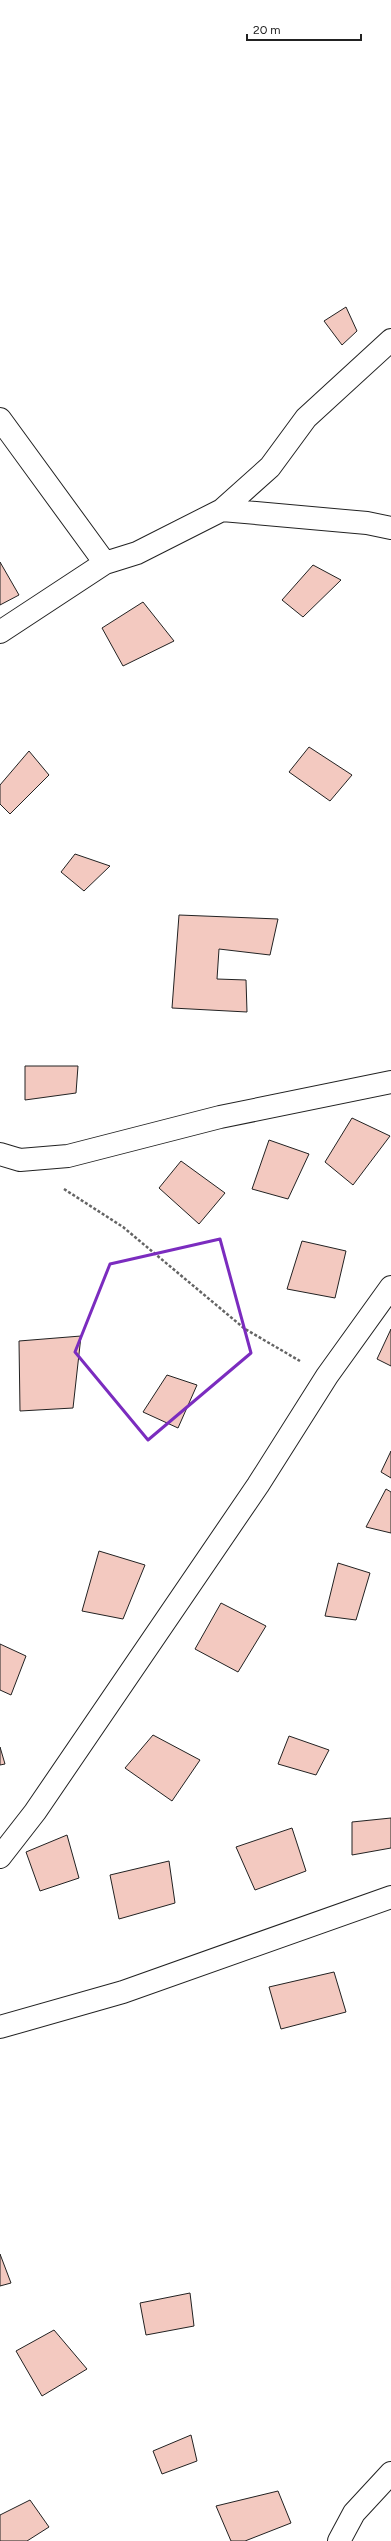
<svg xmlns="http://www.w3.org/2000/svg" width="391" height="2541" font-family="Figtree,sans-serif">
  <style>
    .building { fill: #f3c9c0; stroke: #222 }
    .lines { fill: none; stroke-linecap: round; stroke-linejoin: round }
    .minor-casing { stroke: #222; stroke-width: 24 }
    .path { stroke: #646464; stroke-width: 2.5; stroke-dasharray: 3 2; stroke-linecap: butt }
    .minor { stroke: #fff; stroke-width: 22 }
    .marked { fill: none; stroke: #7b2cbf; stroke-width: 3; stroke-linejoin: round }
  </style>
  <rect width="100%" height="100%" fill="#fff"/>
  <path class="building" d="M346,307L357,331L342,345L324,321Z
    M0,562L19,595L0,605Z
    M313,565L341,580L303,617L282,600Z
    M143,602L174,641L123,666L102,628Z
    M309,747L352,775L330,801L289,772Z
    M29,751L49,775L10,814L0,804V785Z
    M75,854L110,866L84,891L61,872Z
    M179,915L278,919L270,955L219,949L217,979L246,980L247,1012L172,1008Z
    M25,1066H78L76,1093L25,1100Z
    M352,1118L390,1136L353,1185L325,1162Z
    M269,1140L309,1154L288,1199L252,1189Z
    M181,1161L225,1193L199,1224L159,1188Z
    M302,1241L346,1251L335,1298L287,1289Z
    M391,1329V1366L377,1359Z
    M81,1336L73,1408L20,1411L19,1341Z
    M167,1375L197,1385L178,1428L143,1412Z
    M391,1451V1478L381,1472Z
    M386,1489L391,1492V1533L366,1527Z
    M99,1551L145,1565L123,1619L82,1611Z
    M338,1563L370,1573L356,1620L325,1616Z
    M221,1603L266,1626L238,1672L195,1649Z
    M0,1644L26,1656L11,1695L0,1690Z
    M153,1735L200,1760L172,1801L125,1768Z
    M289,1736L329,1750L316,1775L278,1764Z
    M0,1747L5,1764L0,1765Z
    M391,1818V1848L352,1855V1822Z
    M292,1828L306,1871L255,1890L236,1847Z
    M67,1835L79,1878L40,1891L26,1852Z
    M169,1861L175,1903L119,1919L110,1875Z
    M334,1972L346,2012L281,2029L269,1987Z
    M0,2254L11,2283L0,2286Z
    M190,2293L194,2326L146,2335L140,2303Z
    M54,2330L87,2369L42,2396L16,2351Z
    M191,2435L197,2461L162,2474L153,2451Z
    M278,2491L291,2523L245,2541H231L216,2506Z
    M30,2500L49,2527L27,2541H0V2515Z"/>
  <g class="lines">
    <defs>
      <path id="minor" d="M0,419L105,563
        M222,510L367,523L391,528
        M0,632L105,563L137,553L222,510L270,467L306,418L391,340
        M0,1154L20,1160L68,1156L220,1117L391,1082
        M0,1857L35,1812L258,1485L327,1376L391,1287
        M0,2027L123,1992L391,1897
        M339,2541L354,2513L391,2473"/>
    </defs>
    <use href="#minor" class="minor-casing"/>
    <path class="path" d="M64,1189L123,1227L245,1329L300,1361"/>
    <use href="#minor" class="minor"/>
  </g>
  <path class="marked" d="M220,1239L251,1353L148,1440L75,1352L110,1264Z"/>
  <path d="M247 34v6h114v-6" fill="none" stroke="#222222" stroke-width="2"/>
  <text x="253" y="34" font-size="12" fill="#222222" stroke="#ffffff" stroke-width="3" paint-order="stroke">20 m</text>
</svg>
